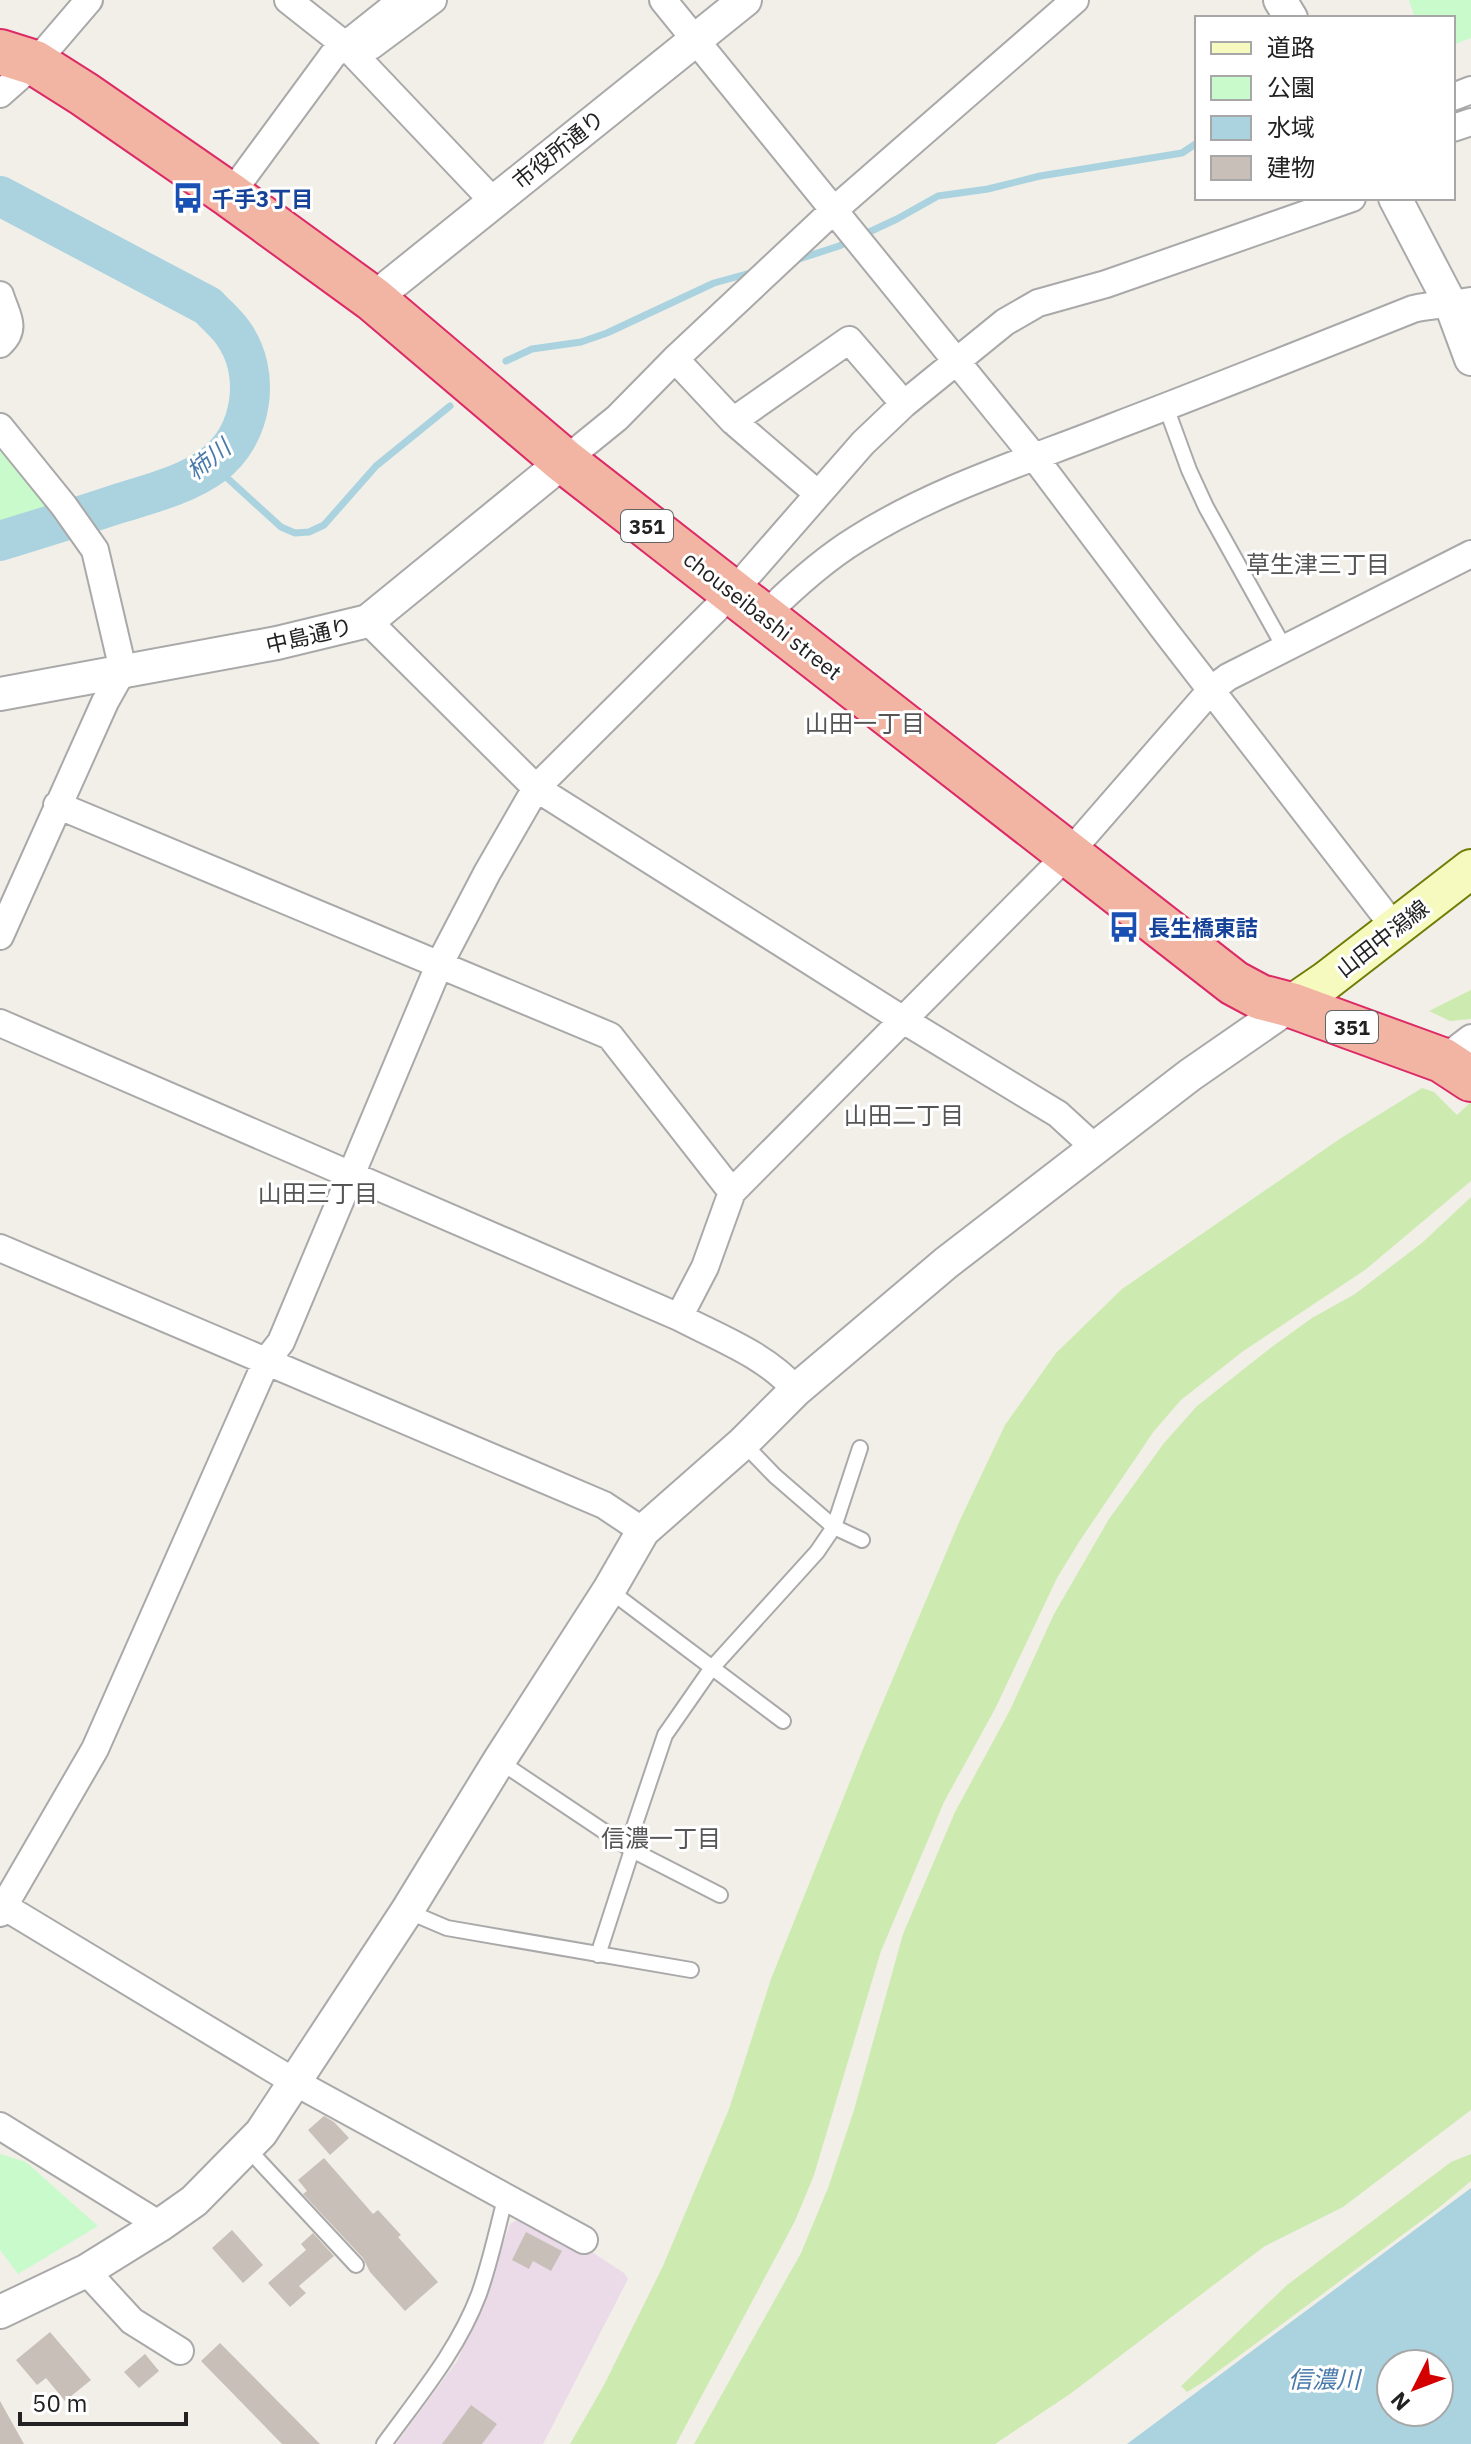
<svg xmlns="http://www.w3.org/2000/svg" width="1471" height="2444" font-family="'IBM Plex Sans','Noto Sans JP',sans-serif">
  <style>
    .industrial { fill: #ebdbe8 }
    .grass { fill: #cdebb0 }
    .park { fill: #c8facc }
    .water { fill: #aad3df; fill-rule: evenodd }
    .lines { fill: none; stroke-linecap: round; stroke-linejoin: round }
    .stream { stroke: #aad3df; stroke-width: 7 }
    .river { stroke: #aad3df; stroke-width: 40 }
    .building { fill: #c7bfb8 }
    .service-casing { stroke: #a9a9a9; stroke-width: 18 }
    .minor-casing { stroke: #a9a9a9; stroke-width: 30 }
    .tertiary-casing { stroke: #a9a9a9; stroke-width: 36 }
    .secondary-casing { stroke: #707d05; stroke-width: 42 }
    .trunk-casing { stroke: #dc2a67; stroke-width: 48 }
    .service { stroke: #fff; stroke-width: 14 }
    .minor { stroke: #fff; stroke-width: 26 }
    .tertiary { stroke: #fff; stroke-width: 32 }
    .secondary { stroke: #f7fabf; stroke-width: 38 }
    .trunk { stroke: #f2b4a3; stroke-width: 44 }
    .labels { text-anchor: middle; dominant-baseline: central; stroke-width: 6; stroke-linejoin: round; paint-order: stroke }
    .shield { fill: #fff; stroke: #646464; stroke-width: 2 }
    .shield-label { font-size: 20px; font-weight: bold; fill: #222 }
    .street-label { font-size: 22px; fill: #222; stroke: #fff }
    .transit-label { font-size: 22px; font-weight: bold; fill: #164399; stroke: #fff; text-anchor: start }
    .water-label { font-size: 24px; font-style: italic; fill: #4a7aab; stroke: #fff }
    .neighbourhood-label { font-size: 24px; fill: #555; stroke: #fff }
  </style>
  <rect width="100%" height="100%" fill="#f2efe9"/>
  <path class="industrial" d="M517,2220L582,2255L592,2252L624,2273L628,2279L543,2444H396L457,2361L483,2303L510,2224Z"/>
  <path class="grass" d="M1471,990V1019L1450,1021L1429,1011Z
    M1422,1088L1434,1092L1457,1115L1471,1102V1181L1365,1270L1242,1352L1181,1400L1154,1431L1079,1542L1057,1578L995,1709L944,1802L881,1951L814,2175L795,2221L676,2444H570L604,2385L663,2266L729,2109L771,1979L863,1749L960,1520L1005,1425L1056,1353L1122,1289L1341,1138Z
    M1471,1197V2110L1343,2207L1265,2246L1070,2394L995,2444H694L801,2253L828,2188L854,2110L903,1934L955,1812L1010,1710L1054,1614L1109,1519L1164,1443L1197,1406L1273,1346L1312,1318L1355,1294L1423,1242Z
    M1471,2154V2181L1436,2210L1205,2381L1187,2392L1181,2386L1287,2285L1451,2162Z"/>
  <path class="park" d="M1409,0H1471V38L1453,45V18H1415Z
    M0,445L56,511L0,530Z
    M0,2154L26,2162L98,2226L18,2274L0,2250Z"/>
  <path class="water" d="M1471,2188V2444H1127ZM1391,2364H1439V2412H1391Z"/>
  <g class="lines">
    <path class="stream" d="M796,260L839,246L897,219L938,196L988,189L1040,176L1182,153L1197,143
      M506,361L532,349L581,342L607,333L714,283L754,272
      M213,465L281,527L295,533L309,532L324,525L376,466L450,406"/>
    <path class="river" d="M0,196L208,306C216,315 226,323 233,333C262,373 253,435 213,465C186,485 149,494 117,504C78,517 39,529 0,541"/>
  </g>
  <path class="building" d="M324,2116L334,2122L349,2138L330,2155L308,2130Z
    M324,2158L373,2214L378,2210L401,2235L398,2237L438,2282L405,2311L370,2272L363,2258L303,2194L307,2191L298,2180Z
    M232,2230L263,2265L243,2283L212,2248Z
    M526,2232L562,2251L551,2271L533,2261L529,2269L512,2260Z
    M313,2233L334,2256L299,2286L306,2293L290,2307L268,2283L306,2250L301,2244Z
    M50,2332L91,2380L65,2401L46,2378L37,2385L16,2360Z
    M220,2343L320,2444H282L201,2361Z
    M145,2354L159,2371L139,2388L124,2372Z
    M0,2401L24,2444H0Z
    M471,2405L497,2424L482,2444H442Z"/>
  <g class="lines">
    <defs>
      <path id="service" d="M1166,407L1189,470L1206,507L1285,649
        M743,1443L775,1476L834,1527L862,1540
        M609,1590L783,1721
        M499,1761L632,1850L720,1895
        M407,1911L447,1928L691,1970
        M598,1955L632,1850V1833L665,1735L711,1669L817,1552L834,1527L860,1448
        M248,2149L356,2265
        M384,2444C419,2396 458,2350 479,2294C490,2263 497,2230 505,2199"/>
      <path id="minor" d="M288,0L345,45L493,201
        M663,0L1035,458L1166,632L1395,928
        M371,46L433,0
        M0,94L35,63L89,0
        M1453,97L1471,90
        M1453,128L1471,122
        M230,195L333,55L402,0
        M0,295C6,315 18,328 0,344
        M675,359L733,421L818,494
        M733,421L849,340L904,404
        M0,427L64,506L95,550L123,670L105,702L0,936
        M564,461L617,418L675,359L834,210L1075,0
        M764,616C792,588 823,560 857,539C936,489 1027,461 1113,427C1213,389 1313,349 1413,309C1433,304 1451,305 1471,301
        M368,621L536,788L905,1021L1058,1114L1094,1147
        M57,805L610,1036L732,1192
        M0,1023L679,1317C719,1338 766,1355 796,1390
        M1442,1060L1471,1038
        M0,1248L604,1505L643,1531
        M679,1317L705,1267L732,1192L1070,852L1211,690L1228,677L1471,554
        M0,1904L293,2081L584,2240
        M0,1913L95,1749L267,1360L281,1342L440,963L487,873L536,788L732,593L863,443L904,404L1005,322L1038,303L1106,284L1352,198
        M0,2126L160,2225
        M86,2271L132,2321L180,2351"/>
      <path id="tertiary" d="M1280,0L1291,18
        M1395,198L1451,305L1471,359
        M373,299L745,0
        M0,694L277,643L368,621L564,461
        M0,2312L86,2271L160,2225L194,2201L261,2133L407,1911L499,1761L609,1590L643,1531L743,1443L796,1390L946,1263L1190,1075L1291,1005"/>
      <path id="secondary" d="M1291,1005L1326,981L1471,869"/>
      <path id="trunk" d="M0,52L35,63L84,94L230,195L373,299L564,461L1234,983L1260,997L1291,1005L1442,1060L1471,1079"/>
    </defs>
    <use href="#service" class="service-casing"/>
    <use href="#minor" class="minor-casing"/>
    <use href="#tertiary" class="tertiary-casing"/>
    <use href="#secondary" class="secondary-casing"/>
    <use href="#trunk" class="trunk-casing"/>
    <use href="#service" class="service"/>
    <use href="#minor" class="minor"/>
    <use href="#tertiary" class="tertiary"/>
    <use href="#secondary" class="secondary"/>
    <use href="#trunk" class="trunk"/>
  </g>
  <defs>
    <symbol id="bus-bare" viewBox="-9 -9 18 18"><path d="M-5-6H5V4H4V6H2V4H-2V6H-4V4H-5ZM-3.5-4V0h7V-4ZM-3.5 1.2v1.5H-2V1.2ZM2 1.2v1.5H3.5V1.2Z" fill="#1a4fb4" stroke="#fff" stroke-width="2.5" paint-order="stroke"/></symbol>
  </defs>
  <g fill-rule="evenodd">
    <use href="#bus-bare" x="166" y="176" width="44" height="44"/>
    <use href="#bus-bare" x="1102" y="905" width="44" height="44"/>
  </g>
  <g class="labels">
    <g class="shield">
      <rect x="621" y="510" width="52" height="32" rx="6"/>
      <rect x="1326" y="1011" width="52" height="32" rx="6"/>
    </g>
    <g class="shield-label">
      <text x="647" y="526">351</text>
      <text x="1352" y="1027">351</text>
    </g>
    <g class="street-label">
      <text transform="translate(558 149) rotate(-39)">市役所通り</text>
      <text transform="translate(763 615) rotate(38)">chouseibashi street</text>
      <text transform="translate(309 635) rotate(-13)">中島通り</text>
      <text transform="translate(1382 938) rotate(-38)">山田中潟線</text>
    </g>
    <g class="transit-label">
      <text x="212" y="198">千手3丁目</text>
      <text x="1148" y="927">長生橋東詰</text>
    </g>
    <g class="water-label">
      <text transform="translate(208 459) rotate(-39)">柿川</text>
      <text x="1324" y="2379">信濃川</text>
    </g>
    <g class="neighbourhood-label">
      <text x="1318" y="564">草生津三丁目</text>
      <text x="865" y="723">山田一丁目</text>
      <text x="904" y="1115">山田二丁目</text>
      <text x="318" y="1193">山田三丁目</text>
      <text x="661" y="1838">信濃一丁目</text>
    </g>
  </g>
  <rect x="1195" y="16" width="260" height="184" fill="#ffffff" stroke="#a7a7a7" stroke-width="2"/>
  <rect x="1211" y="42" width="40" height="12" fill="#f7fabf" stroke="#a7a7a7" stroke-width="2"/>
  <text x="1267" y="56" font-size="24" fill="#222222">道路</text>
  <rect x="1211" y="76" width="40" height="24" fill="#c8facc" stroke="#a7a7a7" stroke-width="2"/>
  <text x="1267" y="96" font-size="24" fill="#222222">公園</text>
  <rect x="1211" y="116" width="40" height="24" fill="#aad3df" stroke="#a7a7a7" stroke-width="2"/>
  <text x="1267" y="136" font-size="24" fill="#222222">水域</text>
  <rect x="1211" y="156" width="40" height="24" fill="#c7bfb8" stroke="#a7a7a7" stroke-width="2"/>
  <text x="1267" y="176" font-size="24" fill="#222222">建物</text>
  <g transform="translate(1415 2388) rotate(228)"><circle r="38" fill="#ffffff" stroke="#a7a7a7" stroke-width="2"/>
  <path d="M0-6L14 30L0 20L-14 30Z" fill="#d40000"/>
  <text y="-12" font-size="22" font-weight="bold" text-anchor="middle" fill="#222222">N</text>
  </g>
  <path d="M20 2412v12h166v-12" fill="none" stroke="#222222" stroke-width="4"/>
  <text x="32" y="2412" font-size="24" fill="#222222" stroke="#ffffff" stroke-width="6" paint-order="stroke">50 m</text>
</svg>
